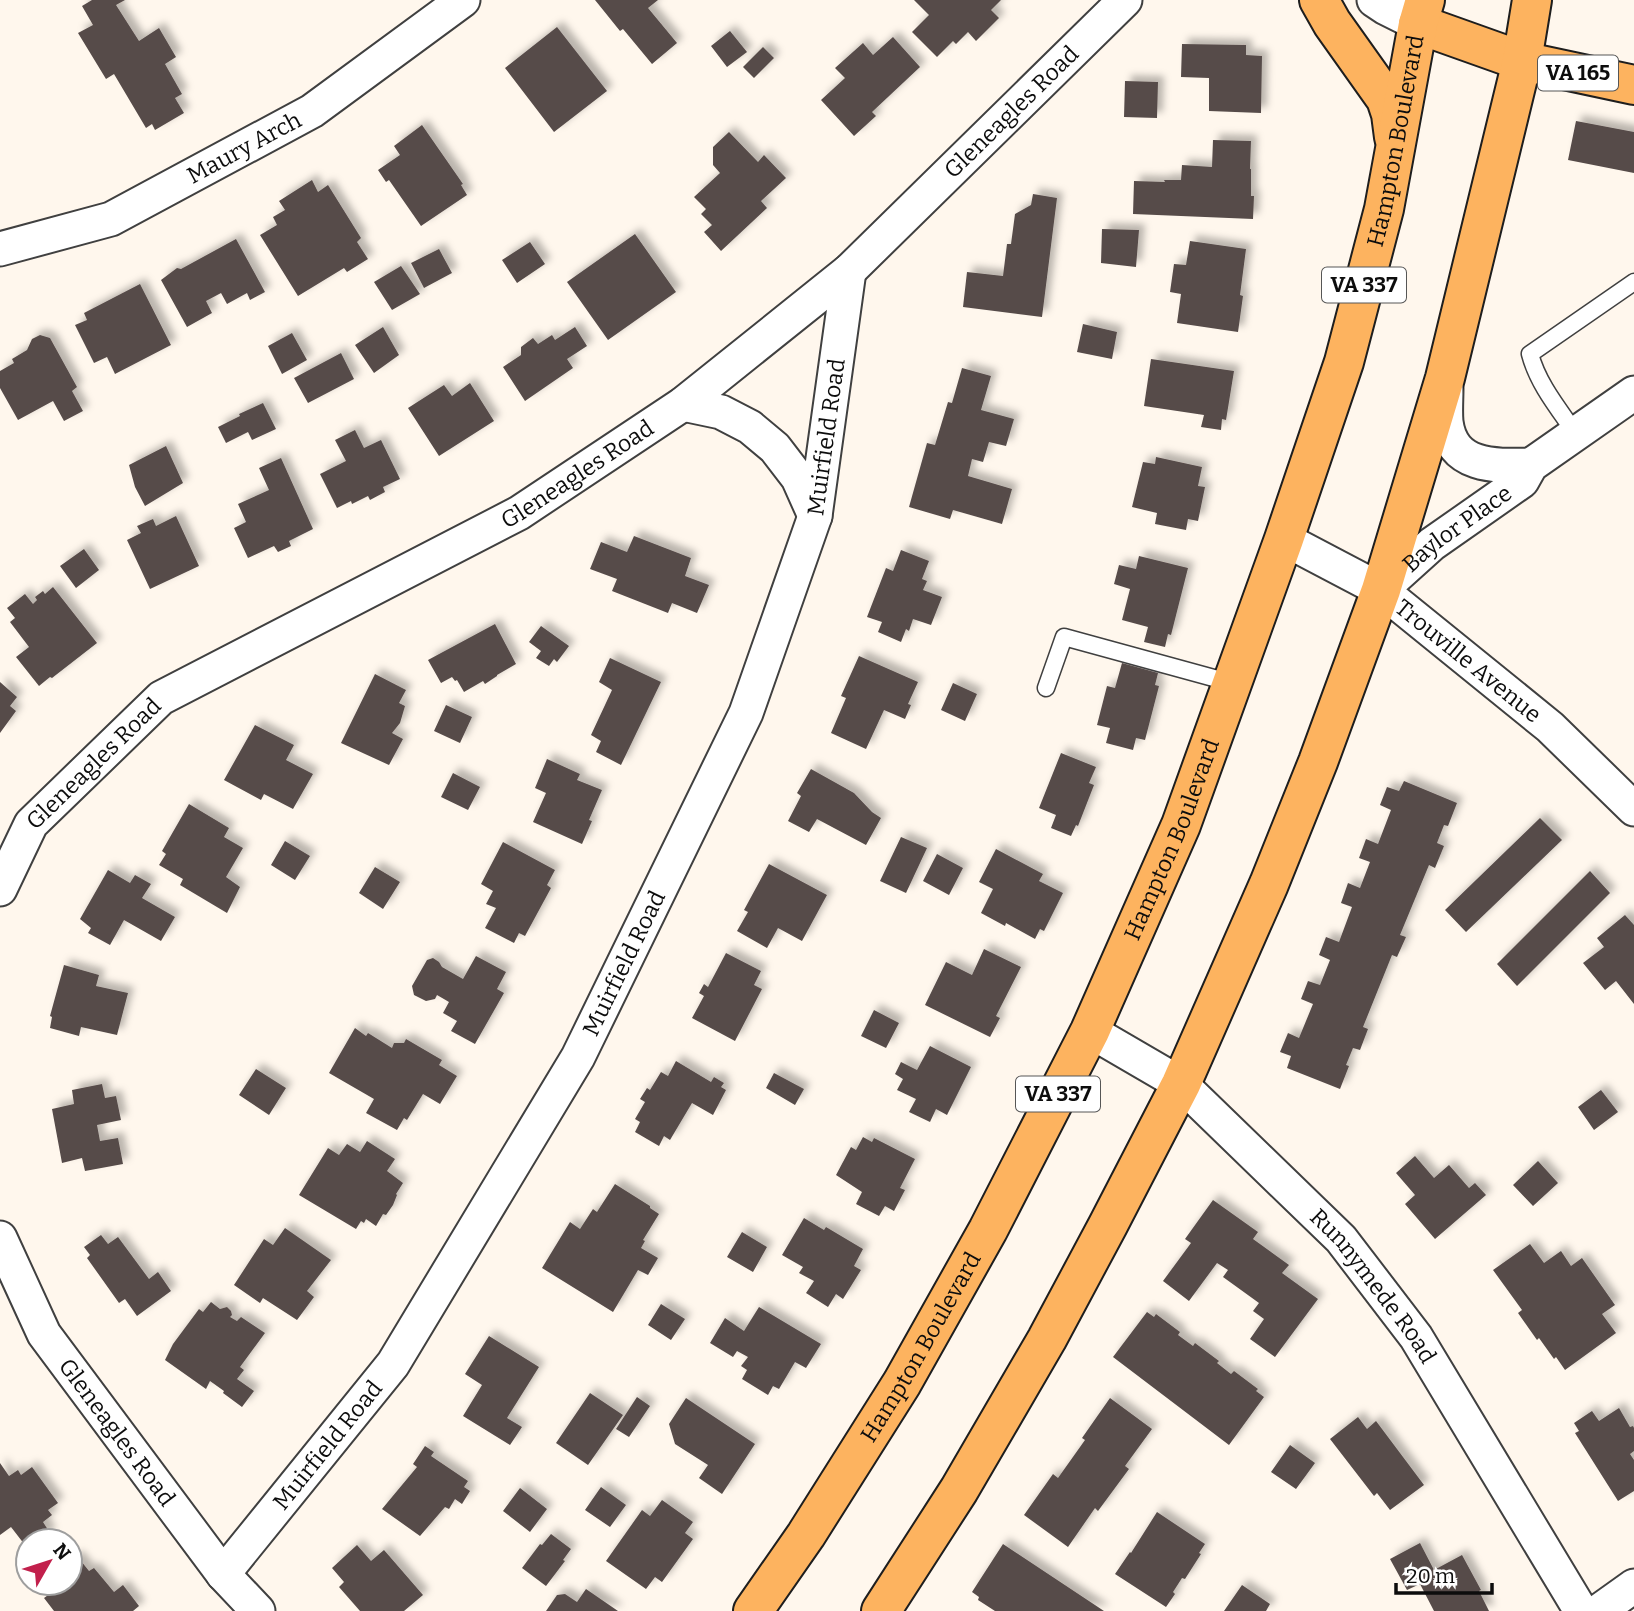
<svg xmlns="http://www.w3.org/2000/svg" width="1634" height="1611" font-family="Bitter,serif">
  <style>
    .building { fill: #564b49; filter: url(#shadow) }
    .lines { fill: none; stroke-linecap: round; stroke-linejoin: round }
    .lane-casing { stroke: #404040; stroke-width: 19 }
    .street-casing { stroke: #404040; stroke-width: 37 }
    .primary-casing { stroke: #1e1e1e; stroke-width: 42 }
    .lane { stroke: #fff; stroke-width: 16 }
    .street { stroke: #fff; stroke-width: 33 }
    .primary { stroke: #fdb35f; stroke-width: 38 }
    .labels { text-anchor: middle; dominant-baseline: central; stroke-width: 7; stroke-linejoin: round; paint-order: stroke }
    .shield { fill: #fff; stroke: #565656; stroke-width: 2 }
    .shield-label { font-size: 21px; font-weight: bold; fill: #0d0d0d }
    .street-label { font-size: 23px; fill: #0d0d0d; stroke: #fff }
  </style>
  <defs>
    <filter id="shadow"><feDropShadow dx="6" dy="-6" stdDeviation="3.5" flood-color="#0004"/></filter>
  </defs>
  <rect width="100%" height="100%" fill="#fff7ed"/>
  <path class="building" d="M92,0H125L116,5L139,41L159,28L176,57L165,64L182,94L175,98L184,113L155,130L152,124L146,128L114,74L106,79L78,33L93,25L82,6Z
    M595,0H658L648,8L677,43L652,64L623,29L620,31Z
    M914,0H1001L991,10L999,18L976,41L968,32L956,44L953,41L937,57L912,32L929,15Z
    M557,27L607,91L554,132L505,68Z
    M730,31L747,52L727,67L711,46Z
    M893,37L920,67L872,112L876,116L854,136L821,100L845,78L835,68L863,43L873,55Z
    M1182,44L1246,45V55L1262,56L1261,113L1209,111V78L1181,77Z
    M763,47L774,58L754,78L743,67Z
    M1125,81L1158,82L1157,118L1124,117Z
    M1576,121L1634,132V173L1568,160Z
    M422,125L463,184L461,185L467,195L421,226L389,180L386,182L378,170L400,155L394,146Z
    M729,132L758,162L764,155L786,178L761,201L767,208L721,251L704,232L712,225L701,214L706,209L694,197L720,173L713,165V147Z
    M1213,140L1251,141L1250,169H1251V196H1254L1253,219L1133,214L1134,181L1165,182L1164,180H1181L1182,165L1212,167Z
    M312,180L318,192L328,185L361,238L357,242L368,259L347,272L344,268L298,296L260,235L277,225L273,217L285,210L279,201Z
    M1033,194L1057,198L1042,317L963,307L967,272L1003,276L1007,244H1011L1015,214L1031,205Z
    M1102,229L1139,230L1136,267L1101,263Z
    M635,234L676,292L608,340L567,282Z
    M236,239L265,292L250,300L247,293L227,304L221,293L206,301L212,313L187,327L161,280L177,268L181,269Z
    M1190,241L1246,249L1240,295L1243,296L1238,332L1177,323L1181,294L1170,292L1174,264L1186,265Z
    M530,242L545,264L517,283L502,260Z
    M439,249L452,273L424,288L411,263Z
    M401,266L420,294L392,310L374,282Z
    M140,284L171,345L115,374L107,357L94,363L75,325L87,320L84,313Z
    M1083,324L1117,332L1112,359L1077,352Z
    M383,327L399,355L374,373L355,345Z
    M575,327L587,346L567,359L573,368L525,401L503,367L521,355V347L533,338L538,344L552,335L555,340Z
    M292,333L307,360L282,374L268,346Z
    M40,335L50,338L77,387L72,391L83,411L64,421L53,401L18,420L0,388V371L14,363L12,359L27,350L32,339Z
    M341,353L354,379L308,403L294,378Z
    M1151,359L1234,371L1226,420L1222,419L1221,430L1201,427L1204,415L1144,406Z
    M962,368L991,376L981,410L1014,419L1006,446L989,442L983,462L972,459L968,476L1012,489L1002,524L953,510L950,519L909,507L927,443L935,445L948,402L952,403Z
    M470,383L494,421L439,456L408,408L444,385L452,396Z
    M263,403L276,429L252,440L248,432L226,443L218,427L240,416L239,414Z
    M355,430L364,448L381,440L400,479L383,487L385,492L370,500L368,496L352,504L351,501L337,508L320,474L346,461L335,440Z
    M166,446L183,483L145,506L135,487L129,465Z
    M1156,457L1202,467L1198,486L1205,487L1198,521L1188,519L1186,530L1155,524L1157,513L1132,507L1143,462L1155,464Z
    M281,458L313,529L289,541L291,546L278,552L274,546L248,558L234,528L246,522L238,504L269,490L259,468Z
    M176,516L199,566L150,589L127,540L141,533L137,526L153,519L156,526Z
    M634,536L691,558L685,576L709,585L697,613L672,603L668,613L612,591L617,579L590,569L601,542L627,552Z
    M84,549L99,570L76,588L60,566Z
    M901,550L929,561L922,579L927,581L923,590L942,597L931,625L913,619L909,631L906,629L901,642L878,632L882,622L867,617L886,568L893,571Z
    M1139,556L1188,568L1171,635L1168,634L1165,647L1144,642L1148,627L1122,620L1130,589L1114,584L1119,565L1136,569Z
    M53,587L97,643L52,678L50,677L39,686L16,657L29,647L10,622L15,618L7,608L25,594L33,604L37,600L35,597L43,591L45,594Z
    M495,624L516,664L497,675V676L485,684L483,681L464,692L457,680L455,681L452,677L441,683L428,660Z
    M541,626L569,646L557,662L554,659L549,666L536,658L541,651L529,642Z
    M859,656L918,682L908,704L911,705L905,719L884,710L866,749L831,733L846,698L841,696Z
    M610,658L661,682L621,765L596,752L601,741L591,735L612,690L599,682Z
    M1122,663L1158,673L1155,685L1159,686L1145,740L1136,738L1133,750L1106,743L1110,728L1097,725L1107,686L1115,688Z
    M375,674L406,690L399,703L405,706L400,723L392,733L403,739L389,765L341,743Z
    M0,682L17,697L10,706L16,711L0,733Z
    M953,683L977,694L965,721L941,710Z
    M446,705L472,717L460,743L434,731Z
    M255,725L294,745L286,760L313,774L293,809L264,794L261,800L224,780Z
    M1061,753L1096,767L1089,783L1094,785L1078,826L1076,825L1071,836L1051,828L1056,815L1039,808Z
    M547,759L580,774L577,780L602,790L589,820L592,821L582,844L533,822L546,793L535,788Z
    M811,769L854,793L872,812L881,818L866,845L817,819L809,832L788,821L801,796L797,793Z
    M453,773L480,787L468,810L441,797Z
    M1404,781L1457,803L1448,826L1444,825L1437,843L1444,846L1435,868L1429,865L1400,935L1406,937L1397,957L1392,955L1363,1027L1368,1029L1360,1050L1353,1048L1346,1065L1349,1066L1340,1089L1287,1068L1291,1056L1280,1052L1288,1033L1299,1038L1313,1004L1301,999L1308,981L1320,985L1330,960L1319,955L1326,937L1339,942L1352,907L1341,903L1348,883L1360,888L1370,862L1359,858L1366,839L1378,844L1391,810L1380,805L1387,787L1399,791Z
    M189,804L229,828L224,837L243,848L226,877L240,887L227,913L180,885L183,879L159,865L166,854L162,851Z
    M1540,818L1562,840L1466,932L1445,910Z
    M901,837L927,848L906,893L880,881Z
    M285,841L310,856L295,880L271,865Z
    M503,842L555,870L547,885L551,888L525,936L519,933L514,943L485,928L496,908L486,904L493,891L481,884Z
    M996,849L1043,874L1039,881L1063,893L1044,931L1040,929L1035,939L1006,923L1005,926L981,913L993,889L979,882Z
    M937,854L963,868L949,895L923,881Z
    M769,864L827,895L802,941L778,928L767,948L737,931L748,912L744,910Z
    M375,867L400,882L383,909L359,893Z
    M108,870L130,883L135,875L151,884L142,898L175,917L161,941L124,920L110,945L88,933L91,928L80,919Z
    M1590,871L1610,893L1517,986L1497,964Z
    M1625,915L1634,925V1004L1616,981L1605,990L1583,963L1604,947L1597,938Z
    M984,949L1021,967L996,1016L1000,1018L990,1037L925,1005L946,962L972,975Z
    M726,953L761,971L754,985L762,989L735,1041L692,1018L704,996L699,993L704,984L708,987Z
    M476,956L506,972L497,989L504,993L475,1044L451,1031L457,1021L443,1013L449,1002L437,995L435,999L426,1001L414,995L412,986L427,960L433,958L439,962L442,967L463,979Z
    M64,965L99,975L96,986L128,993L117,1035L81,1027L79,1036L50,1028L52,1017L50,1016Z
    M874,1010L899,1023L886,1048L861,1036Z
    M355,1028L366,1036L368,1033L392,1048L394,1043H404L406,1039L442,1060L439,1065L457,1076L440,1104L423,1094L407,1120L404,1118L397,1130L366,1113L374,1099L329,1073Z
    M930,1046L971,1067L947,1115L936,1109L930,1122L909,1112L916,1099L897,1090L903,1079L895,1074L901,1062L917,1070Z
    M676,1061L711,1082L714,1077L724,1083L721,1087L726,1090L713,1115L692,1103L670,1140L664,1136L659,1146L635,1132L640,1122L635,1119L645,1102L640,1099L647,1088L650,1090L661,1072L668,1076Z
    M256,1069L286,1088L269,1115L239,1095Z
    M774,1073L804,1089L795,1105L766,1088Z
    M102,1084L105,1098L116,1096L121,1120L97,1125L100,1141L118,1138L123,1164L85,1171L82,1158L62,1163L52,1109L74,1104L72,1090Z
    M1601,1090L1618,1112L1594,1130L1578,1107Z
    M863,1137L872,1142L874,1138L915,1159L900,1188L905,1190L894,1211L885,1206L879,1216L856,1204L862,1192L836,1175L851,1147L856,1150Z
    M367,1141L395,1159L387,1171L403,1183L396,1194L397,1195L393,1205L386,1215L383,1214L376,1226L366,1219L364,1223L361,1221L356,1229L299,1195L328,1148L339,1155L347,1144L360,1152Z
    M1415,1156L1434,1178L1449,1165L1469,1188L1475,1183L1486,1195L1435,1239L1405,1204L1415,1195L1396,1173Z
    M1538,1161L1558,1183L1533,1206L1513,1185Z
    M615,1184L650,1206V1208L659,1214L643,1240L645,1241L641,1248L658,1258L648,1275L638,1270L613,1312L542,1268L570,1222L580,1229L593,1209L597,1212Z
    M1213,1200L1258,1232L1253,1239L1289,1265L1282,1273L1318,1299L1275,1357L1250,1339L1264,1319L1253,1311L1259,1303L1223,1277L1228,1270L1217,1263L1189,1301L1163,1281L1191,1243L1185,1239Z
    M804,1218L824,1230L826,1227L863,1249L854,1266L861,1270L843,1299L836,1294L828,1307L806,1293L814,1281L799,1273L803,1267L782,1255Z
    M285,1228L331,1260L307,1291L314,1297L297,1320L263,1298L260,1303L234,1285L264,1239L273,1245Z
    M742,1232L767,1247L753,1272L727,1257Z
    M101,1235L108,1244L118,1237L149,1279L158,1272L171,1291L137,1316L125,1299L119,1303L87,1258L90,1255L84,1247Z
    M1530,1244L1544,1263L1561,1251L1571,1266L1582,1258L1615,1305L1602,1314L1616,1333L1565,1370L1556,1357L1554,1359L1539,1338L1537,1340L1518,1313L1522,1310L1493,1270Z
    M211,1302L220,1309L227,1307L231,1311L232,1315L230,1317L237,1321L241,1317L265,1333L240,1367L244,1370L237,1379L254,1391L242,1407L223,1393L224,1391L210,1381L206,1389L165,1360L173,1344L199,1309L203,1312Z
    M661,1304L685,1319L671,1340L648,1325Z
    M759,1307L821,1344L806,1368L795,1362L779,1389L773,1386L768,1395L742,1379L747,1370L741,1366L748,1357L737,1351L733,1357L710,1343L725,1318L744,1331Z
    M1147,1312L1154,1317L1156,1314L1180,1332L1178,1335L1193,1346L1195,1343L1219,1361L1217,1363L1231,1374L1234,1371L1258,1389L1256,1391L1264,1397L1229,1445L1113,1357Z
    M489,1336L539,1367L507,1418L522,1427L510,1445L463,1416L482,1385L465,1374Z
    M590,1393L623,1415L588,1465L556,1443Z
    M637,1397L650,1406L629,1437L616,1429Z
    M686,1398L755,1444L722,1494L699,1478L708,1465L675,1444L669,1424Z
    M1110,1398L1152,1429L1125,1466L1129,1469L1098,1511L1095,1508L1068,1547L1024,1515L1053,1474L1058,1478L1085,1440L1082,1438Z
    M1619,1408L1630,1427L1633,1426L1634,1428V1451L1630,1454L1634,1460V1491L1618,1501L1575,1433L1579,1431L1574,1423L1592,1411L1599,1421Z
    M1358,1417L1367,1429L1376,1421L1424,1485L1390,1510L1377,1493L1374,1496L1330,1439Z
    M1290,1445L1315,1463L1296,1489L1271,1472Z
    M425,1446L434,1452L431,1456L468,1481L464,1487L470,1491L462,1504L455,1499L449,1509L445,1507L420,1536L382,1509L417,1467L413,1464Z
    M0,1463L9,1476L18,1470L21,1475L32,1467L58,1503L48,1510L52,1515L43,1522L50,1533L39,1541H28V1549L11,1527L0,1535Z
    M601,1487L626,1505L610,1527L585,1510Z
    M520,1488L547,1509L530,1532L503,1511Z
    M662,1500L693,1522L685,1533L693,1539L662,1582L655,1577L646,1589L606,1561L642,1510L650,1516Z
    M1157,1512L1205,1544L1199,1553L1201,1554L1185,1579L1182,1578L1173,1592L1175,1594L1166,1607L1115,1574L1130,1552L1131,1553Z
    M551,1534L571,1549L563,1560L565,1561L546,1586L522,1568L540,1544L542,1545Z
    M1420,1543L1434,1570L1462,1555L1481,1590L1479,1591L1489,1611H1434L1420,1584L1407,1590L1390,1559Z
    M1003,1544L1104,1611H995L978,1600L979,1597L972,1592Z
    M357,1545L371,1561L384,1550L423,1595L404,1611H360L339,1587L344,1582L332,1568Z
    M77,1556L89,1571L94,1568L114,1592L123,1585L139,1606L133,1611H54L44,1598L51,1593L52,1595L58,1590L53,1583H70V1561Z
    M1242,1585L1270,1604L1266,1611H1224Z
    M586,1589L618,1611H546L557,1595L565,1594L577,1602Z"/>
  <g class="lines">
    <defs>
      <path id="lane" d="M1576,434C1558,408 1538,384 1530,354L1634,282
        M1046,688L1064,637L1232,683"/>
      <g id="street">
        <path d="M1374,0L1386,8L1418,24"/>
        <path id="s1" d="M0,249L111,219L312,111L463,0"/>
        <path d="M1446,388C1446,399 1445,411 1446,422C1452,468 1495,466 1531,465"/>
        <path d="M683,404L721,412L750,427L775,448L798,478L815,516"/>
        <path id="s2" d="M1284,539L1381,590L1550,727L1634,809"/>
        <path id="s3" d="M1381,590L1432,544L1522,481L1531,465L1634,393"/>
        <path id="s4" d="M0,889L31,824L161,698L519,513L683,404L849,271L1125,0"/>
        <path id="s5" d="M1090,1031L1181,1084L1341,1239L1416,1337L1581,1611"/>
        <path id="s6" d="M0,1238L44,1334L223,1574L258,1611"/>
        <path id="s7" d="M223,1574L393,1364L578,1057L746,713L815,516L849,271"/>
        <path d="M1599,1611L1634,1586"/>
      </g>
      <g id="primary">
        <path d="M1319,0L1332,23L1386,99L1391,114L1394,137"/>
        <path d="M1418,24L1522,61L1634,85"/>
        <path id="s8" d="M753,1611L806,1535L902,1383L988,1230L1090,1031L1181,825L1284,539L1344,362L1384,209L1418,24L1425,0"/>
        <path d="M881,1611L959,1490L1047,1339L1108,1225L1181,1084L1269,884L1318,762L1381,590L1445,378L1522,61L1532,0"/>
      </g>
    </defs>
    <use href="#lane" class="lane-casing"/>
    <use href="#street" class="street-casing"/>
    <use href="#primary" class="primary-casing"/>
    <use href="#lane" class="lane"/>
    <use href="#street" class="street"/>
    <use href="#primary" class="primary"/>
  </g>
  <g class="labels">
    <g class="shield">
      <rect x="1538" y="55.5" width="80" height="35" rx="5"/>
      <rect x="1322" y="267.5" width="84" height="35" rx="5"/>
      <rect x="1016" y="1076.5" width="84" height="35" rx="5"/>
    </g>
    <g class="shield-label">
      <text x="1578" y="73">VA 165</text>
      <text x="1364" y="285">VA 337</text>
      <text x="1058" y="1094">VA 337</text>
    </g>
    <g class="street-label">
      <text stroke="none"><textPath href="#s4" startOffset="1293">Gleneagles Road</textPath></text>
      <text stroke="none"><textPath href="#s8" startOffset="1615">Hampton Boulevard</textPath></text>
      <text stroke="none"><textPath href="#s1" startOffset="266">Maury Arch</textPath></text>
      <text stroke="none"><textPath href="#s7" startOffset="1300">Muirfield Road</textPath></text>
      <text stroke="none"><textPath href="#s4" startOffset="726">Gleneagles Road</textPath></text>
      <text stroke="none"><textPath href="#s3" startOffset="98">Baylor Place</textPath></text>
      <text stroke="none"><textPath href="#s2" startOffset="222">Trouville Avenue</textPath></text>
      <text stroke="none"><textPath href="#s4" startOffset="159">Gleneagles Road</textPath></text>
      <text stroke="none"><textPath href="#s8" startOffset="880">Hampton Boulevard</textPath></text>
      <text stroke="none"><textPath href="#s7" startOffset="733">Muirfield Road</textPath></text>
      <text stroke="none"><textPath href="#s5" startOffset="385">Runnymede Road</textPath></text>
      <text stroke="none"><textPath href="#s8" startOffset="313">Hampton Boulevard</textPath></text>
      <text stroke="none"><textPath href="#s6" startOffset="228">Gleneagles Road</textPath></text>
      <text stroke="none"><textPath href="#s7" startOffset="166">Muirfield Road</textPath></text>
    </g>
  </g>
  <g transform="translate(49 1562) rotate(51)"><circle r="33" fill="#ffffff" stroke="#9e9e9e" stroke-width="2"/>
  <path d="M0-5L12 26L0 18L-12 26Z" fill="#c2204c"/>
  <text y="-10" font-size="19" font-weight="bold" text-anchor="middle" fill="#0d0d0d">N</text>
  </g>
  <path d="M1396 1583v10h96v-10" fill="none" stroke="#0d0d0d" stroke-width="3.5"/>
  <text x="1406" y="1583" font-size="21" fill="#0d0d0d" stroke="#ffffff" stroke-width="5" paint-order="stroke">20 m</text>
</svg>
